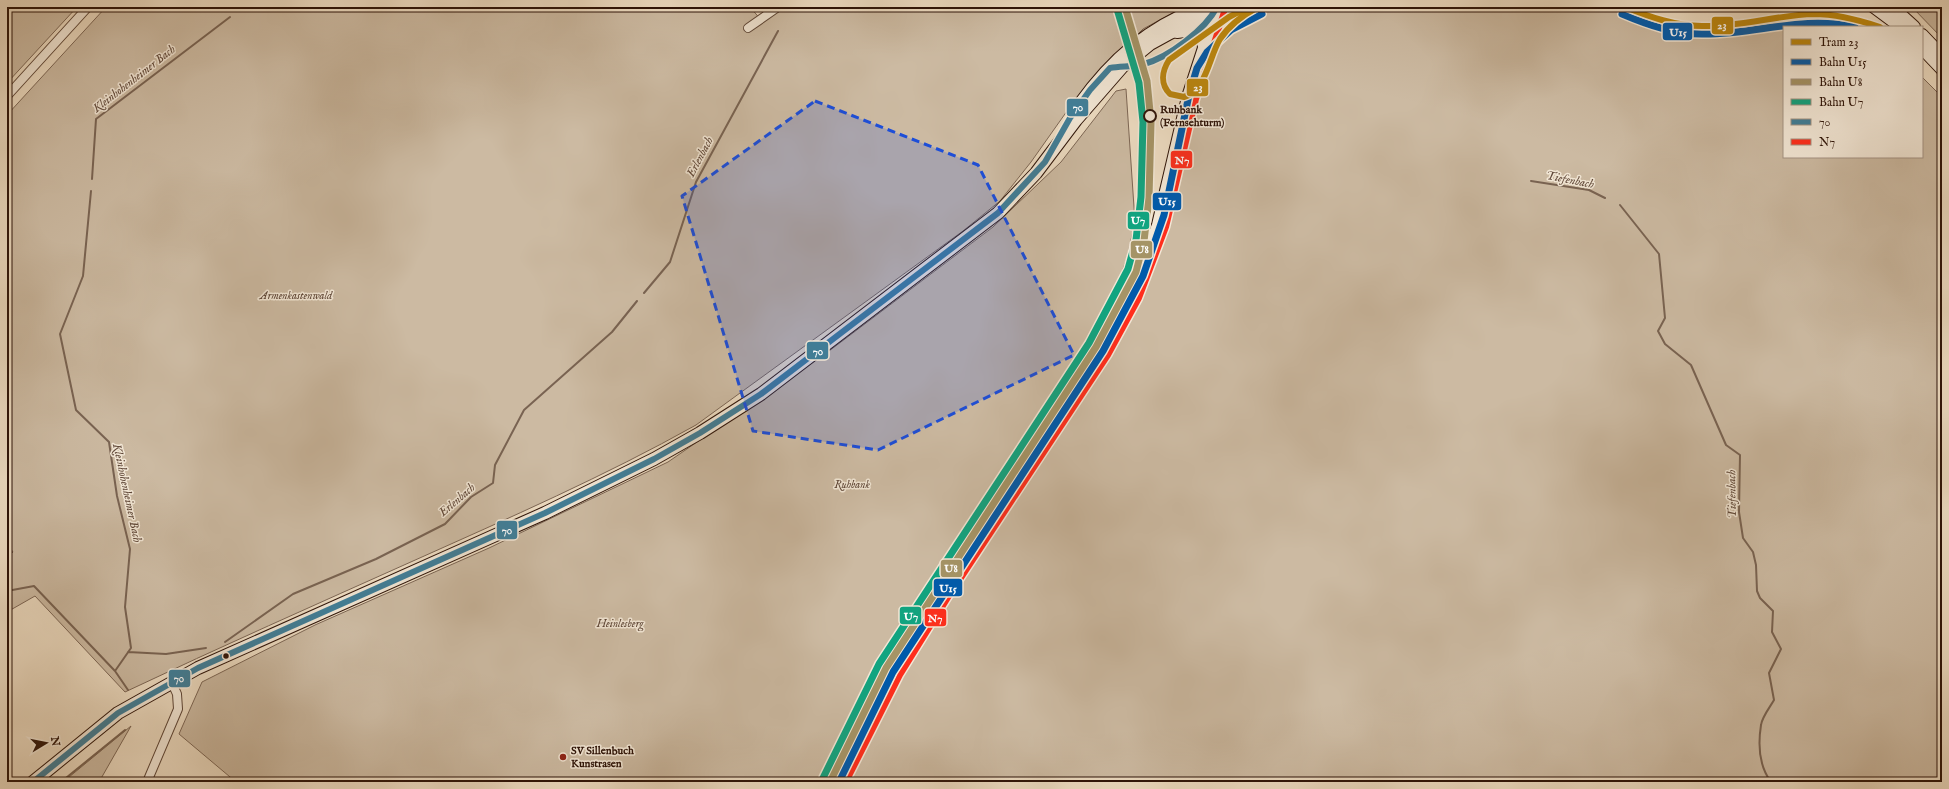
<svg xmlns="http://www.w3.org/2000/svg" width="1949" height="789" font-family="'IM FELL English',serif">
  <style>
    .green { fill: #ccbaa2; stroke: #7c6655 }
    .lines { fill: none; stroke-linecap: round; stroke-linejoin: round }
    .stream { stroke: #796352; stroke-width: 2 }
    .minor-casing { stroke: #5d4536; stroke-width: 10 }
    .secondary-casing { stroke: #2d1308; stroke-width: 14 }
    .minor { stroke: #f3e8d7; stroke-width: 8 }
    .secondary { stroke: #f3e8d7; stroke-width: 12 }
    .bus-1-casing { stroke: #f3e8d7; stroke-width: 9 }
    .bus-2-casing { stroke: #f3e8d7; stroke-width: 9 }
    .bus-1 { stroke: #407e98; stroke-width: 6 }
    .bus-2 { stroke: #ff2e1d; stroke-width: 6 }
    .rail-1-casing { stroke: #f3e8d7; stroke-width: 10 }
    .rail-2-casing { stroke: #f3e8d7; stroke-width: 10 }
    .rail-3-casing { stroke: #f3e8d7; stroke-width: 10 }
    .rail-1 { stroke: #005aab; stroke-width: 7 }
    .rail-2 { stroke: #a59466; stroke-width: 7 }
    .rail-3 { stroke: #11a480; stroke-width: 7 }
    .tram-1-casing { stroke: #f3e8d7; stroke-width: 9 }
    .tram-1 { stroke: #bb860e; stroke-width: 6 }
    .marked { fill: #1d4ed8; fill-opacity: 0.2; stroke: #1d4ed8; stroke-width: 3; stroke-dasharray: 8 5; stroke-linejoin: round }
    .stop-dot { fill: #f3e8d7; stroke: #2d1308; stroke-width: 2 }
    .bus-dot { fill: #2d1308; stroke: #f3e8d7; stroke-width: 1.5 }
    .poi-dot { fill: #8f2418; stroke: #f3e8d7; stroke-width: 1.5 }
    .labels { text-anchor: middle; dominant-baseline: central; stroke-width: 3; stroke-linejoin: round; paint-order: stroke }
    .stop-label { font-size: 11px; font-weight: bold; fill: #2d1308; stroke: #f3e8d7; text-anchor: start }
    .park-label { font-size: 11px; font-style: italic; fill: #5d4536; stroke: #f3e8d7 }
    .poi-label { font-size: 11px; font-weight: bold; fill: #2d1308; stroke: #f3e8d7; text-anchor: start }
    .water-label { font-size: 12px; font-style: italic; fill: #604839; stroke: #f3e8d7 }
    .line-badge { stroke: #f3e8d7; stroke-width: 1.5 }
    .badge-label { font-size: 11px; text-anchor: middle; font-weight: bold; fill: #fff }
  </style>
  <rect width="100%" height="100%" fill="#eddcc2"/>
  <filter id="stains"><feTurbulence type="fractalNoise" baseFrequency=".005" numOctaves="4"/><feColorMatrix values="0 0 0 0 .2 0 0 0 0 .09 0 0 0 0 .02 0 0 0 .5 -.17"/></filter>
  <radialGradient id="worn" r=".72"><stop offset=".6" stop-color="#630" stop-opacity="0"/><stop offset="1" stop-color="#630" stop-opacity=".3"/></radialGradient>
  <path class="green" d="M7,7H77L7,83Z
    M106,7H750L762,21L784,7H1184L1143,29L1120,52L1072,104L1031,162L1000,201L963,231L696,425C605,476 509,518 413,561C317,604 220,647 125,692L35,596L7,612V558L13,552L7,544V115Z
    M1269,7H1612L1665,29L1693,37L1739,36L1784,27V157H1922V77L1942,97V782H848L895,680L1106,356L1141,296L1158,246L1204,83L1215,52L1228,33L1247,16Z
    M1912,7H1942V38L1941,37Z
    M1823,21L1841,22L1856,27H1785Z
    M1126,89L1135,222L1127,258L1116,288L1089,345L882,665L825,782H236L179,734L202,682L315,625L489,548L668,462L829,351L993,227L1061,162L1116,91Z
    M131,726L99,782H63Z"/>
  <g class="lines">
    <path class="stream" d="M92,179L96,119L230,17
      M1531,181L1589,190L1605,198
      M91,191L83,276L60,334L76,410L109,442L117,496L130,549L125,607L131,648L115,671L128,690
      M1620,205L1659,254L1665,318L1658,331L1665,344L1691,365L1726,445L1740,455L1739,512L1743,538L1753,552L1756,565L1757,591L1760,598L1773,611L1772,632L1781,649L1769,673L1774,700C1770,707 1762,717 1761,725C1758,744 1759,766 1771,782
      M644,293L670,262L696,182L778,31
      M7,591L34,586L115,671
      M225,642L293,594L376,559L445,524L471,497L493,483L495,465L524,410L612,332L637,301
      M128,652L166,654L206,648
      M61,782L125,730"/>
    <defs>
      <path id="minor" d="M1118,7L1128,32L1129,49
        M748,28L778,7
        M7,96L88,7
        M147,782L178,709L177,694L172,683"/>
      <path id="secondary" d="M1874,7L1901,27
        M1892,7L1914,27
        M1177,32L1192,30L1201,36L1204,46
        M1922,35L1942,56
        M1922,48L1942,69
        M1079,105C1113,58 1147,29 1201,7
        M33,782L118,713L198,668L545,513L654,459L700,433L761,394L998,213L1036,173L1076,120L1123,66L1150,44L1170,33L1228,7
        M837,782L893,671L942,592L1101,351L1132,294L1158,225L1188,97L1217,8"/>
    </defs>
    <use href="#minor" class="minor-casing"/>
    <use href="#secondary" class="secondary-casing"/>
    <use href="#minor" class="minor"/>
    <use href="#secondary" class="secondary"/>
    <defs>
      <path id="bus-1" d="M33,782L118,713L198,668L545,513L654,459L700,433L761,394L998,213L1045,162L1070,118L1090,90L1110,68C1121,66 1133,67 1144,64C1169,57 1205,30 1217,7"/>
      <path id="bus-2" d="M846,782L900,675L949,596L1108,355L1139,298L1166,227L1196,99L1225,9"/>
    </defs>
    <use href="#bus-1" class="bus-1-casing"/>
    <use href="#bus-2" class="bus-2-casing"/>
    <use href="#bus-1" class="bus-1"/>
    <use href="#bus-2" class="bus-2"/>
    <defs>
      <path id="rail-1" d="M1622,14C1648,25 1674,34 1702,34C1756,35 1800,15 1855,27
        M839,782L893,672L1103,351L1143,276L1164,215L1189,95L1197,68L1207,52L1231,30L1262,14"/>
      <path id="rail-2" d="M830,782L886,668L1096,347L1136,272L1144,241L1149,198L1151,122L1147,81L1125,7"/>
      <path id="rail-3" d="M823,778L879,664L1089,343L1128,269L1136,240L1141,197L1143,122L1139,83L1117,9"/>
    </defs>
    <use href="#rail-1" class="rail-1-casing"/>
    <use href="#rail-2" class="rail-2-casing"/>
    <use href="#rail-3" class="rail-3-casing"/>
    <use href="#rail-1" class="rail-1"/>
    <use href="#rail-2" class="rail-2"/>
    <use href="#rail-3" class="rail-3"/>
    <defs>
      <path id="tram-1" d="M1248,7L1229,17L1169,60C1162,71 1160,84 1170,94L1184,97C1206,91 1209,57 1220,39C1230,24 1243,15 1258,7
        M1625,7C1650,17 1675,26 1702,26C1740,27 1777,15 1814,14C1837,14 1859,20 1880,27"/>
    </defs>
    <use href="#tram-1" class="tram-1-casing"/>
    <use href="#tram-1" class="tram-1"/>
  </g>
  <path class="marked" d="M815,101L978,165L1074,355L878,450L753,431L682,196Z"/>
  <circle class="stop-dot" cx="1150" cy="116" r="6"/>
  <circle class="bus-dot" cx="226" cy="656" r="3.5"/>
  <circle class="poi-dot" cx="563" cy="757" r="4"/>
  <g class="labels">
    <g class="stop-label">
      <text x="1160" y="110">Ruhbank<tspan x="1160" dy="13">(Fernsehturm)</tspan></text>
    </g>
    <g class="park-label">
      <text x="296" y="296">Armenkastenwald</text>
      <text x="852" y="485">Ruhbank</text>
      <text x="620" y="624">Heinlesberg</text>
    </g>
    <g class="poi-label">
      <text x="571" y="751">SV Sillenbuch<tspan x="571" dy="13">Kunstrasen</tspan></text>
    </g>
    <g class="water-label">
      <text transform="translate(134 79) rotate(-38)">Kleinhohenheimer Bach</text>
      <text transform="translate(700 157) rotate(-62)">Erlenbach</text>
      <text transform="translate(1570 180) rotate(11)">Tiefenbach</text>
      <text transform="translate(127 493) rotate(78)">Kleinhohenheimer Bach</text>
      <text transform="translate(1732 494) rotate(-91)">Tiefenbach</text>
      <text transform="translate(457 500) rotate(-41)">Erlenbach</text>
    </g>
  </g>
  <g class="line-badge">
    <rect x="1711" y="16" width="23" height="19" rx="4" fill="#bb860e"/>
    <rect x="1662" y="22" width="31" height="19" rx="4" fill="#005aab"/>
    <rect x="1186" y="78" width="23" height="19" rx="4" fill="#bb860e"/>
    <rect x="1066" y="98" width="23" height="19" rx="4" fill="#407e98"/>
    <rect x="1170" y="150" width="23" height="19" rx="4" fill="#ff2e1d"/>
    <rect x="1152" y="192" width="30" height="19" rx="4" fill="#005aab"/>
    <rect x="1127" y="211" width="23" height="19" rx="4" fill="#11a480"/>
    <rect x="1130" y="240" width="23" height="19" rx="4" fill="#a59466"/>
    <rect x="806" y="341" width="23" height="19" rx="4" fill="#407e98"/>
    <rect x="496" y="520" width="22" height="20" rx="4" fill="#407e98"/>
    <rect x="940" y="559" width="23" height="19" rx="4" fill="#a59466"/>
    <rect x="933" y="578" width="30" height="19" rx="4" fill="#005aab"/>
    <rect x="899" y="606" width="23" height="19" rx="4" fill="#11a480"/>
    <rect x="924" y="608" width="23" height="19" rx="4" fill="#ff2e1d"/>
    <rect x="168" y="669" width="23" height="19" rx="4" fill="#407e98"/>
  </g>
  <g class="badge-label">
    <text x="1722" y="29">23</text>
    <text x="1678" y="36">U15</text>
    <text x="1198" y="91">23</text>
    <text x="1078" y="111">70</text>
    <text x="1182" y="164">N7</text>
    <text x="1167" y="205">U15</text>
    <text x="1138" y="224">U7</text>
    <text x="1142" y="253">U8</text>
    <text x="818" y="355">70</text>
    <text x="507" y="534">70</text>
    <text x="951" y="572">U8</text>
    <text x="948" y="592">U15</text>
    <text x="911" y="620">U7</text>
    <text x="935" y="622">N7</text>
    <text x="179" y="682">70</text>
  </g>
  <rect width="1949" height="789" fill="none" stroke="#eddcc2" stroke-width="24"/>
  <rect x="8" y="8" width="1933" height="773" fill="none" stroke="#2d1308" stroke-width="2"/>
  <rect x="12" y="12" width="1925" height="765" fill="none" stroke="#2d1308"/>
  <rect x="1783" y="26" width="140" height="132" fill="#f3e8d7" stroke="#a49384"/>
  <rect x="1791" y="39" width="20" height="6" fill="#bb860e" stroke="#a49384"/>
  <text x="1819" y="46" font-size="12" fill="#2d1308">Tram 23</text>
  <rect x="1791" y="59" width="20" height="6" fill="#005aab" stroke="#a49384"/>
  <text x="1819" y="66" font-size="12" fill="#2d1308">Bahn U15</text>
  <rect x="1791" y="79" width="20" height="6" fill="#a59466" stroke="#a49384"/>
  <text x="1819" y="86" font-size="12" fill="#2d1308">Bahn U8</text>
  <rect x="1791" y="99" width="20" height="6" fill="#11a480" stroke="#a49384"/>
  <text x="1819" y="106" font-size="12" fill="#2d1308">Bahn U7</text>
  <rect x="1791" y="119" width="20" height="6" fill="#407e98" stroke="#a49384"/>
  <text x="1819" y="126" font-size="12" fill="#2d1308">70</text>
  <rect x="1791" y="139" width="20" height="6" fill="#ff2e1d" stroke="#a49384"/>
  <text x="1819" y="146" font-size="12" fill="#2d1308">N7</text>
  <g transform="translate(46 743) rotate(80)" stroke="#f3e8d7" stroke-width="3" paint-order="stroke">
  <path d="M0-3L7 15L0 10L-7 15Z" fill="#2d1308"/>
  <text y="-6" font-size="11" font-weight="bold" text-anchor="middle" fill="#2d1308">N</text>
  </g>
  <rect width="100%" height="100%" filter="url(#stains)"/>
  <rect width="100%" height="100%" fill="url(#worn)"/>
</svg>
